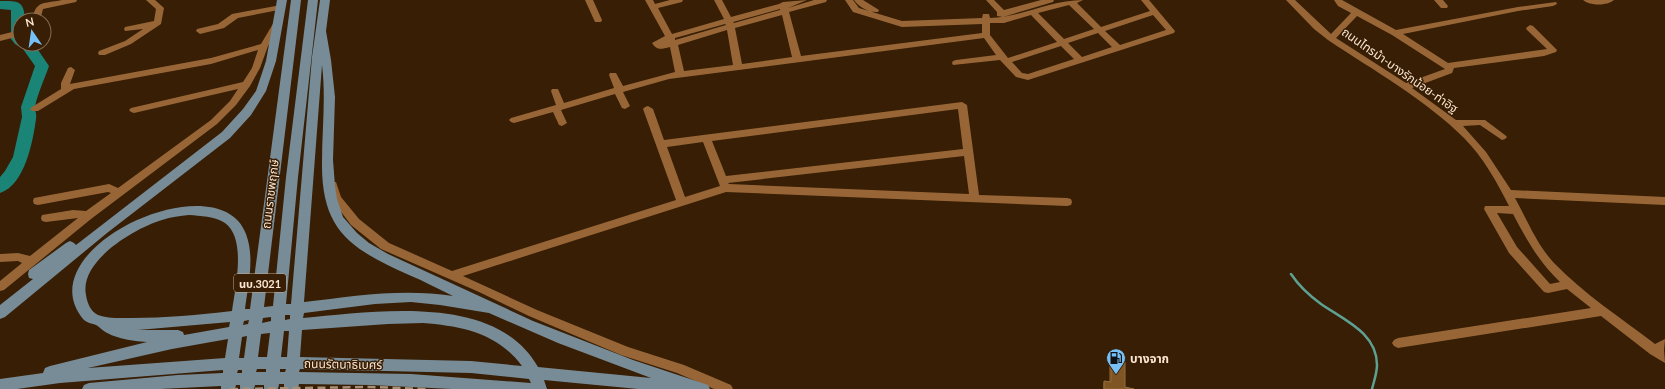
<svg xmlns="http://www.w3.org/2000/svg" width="1665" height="389" font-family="Lato,'Noto Sans Thai',sans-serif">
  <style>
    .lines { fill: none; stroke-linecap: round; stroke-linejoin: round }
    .stream { stroke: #5ea192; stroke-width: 2.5 }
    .river { fill: #1a8477; fill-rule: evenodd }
    .minor { fill: #986636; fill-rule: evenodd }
    .major { fill: #788c97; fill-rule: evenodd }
    .rail { stroke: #a89079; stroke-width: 2.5; stroke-dasharray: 8 4.5; stroke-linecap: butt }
    .wall { fill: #70440f }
    .building { fill: #805524; stroke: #936c3f }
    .labels { text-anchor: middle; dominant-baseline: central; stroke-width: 3; stroke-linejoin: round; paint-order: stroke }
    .shield { fill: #371e04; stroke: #c1a994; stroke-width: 1 }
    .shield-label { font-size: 11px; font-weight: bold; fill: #fce5d1 }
    .street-label { font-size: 12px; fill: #fce5d1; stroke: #371e04 }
    .poi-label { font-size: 12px; font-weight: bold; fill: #fce5d1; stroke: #371e04; text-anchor: start }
  </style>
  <rect width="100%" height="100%" fill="#371e04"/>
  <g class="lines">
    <path class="stream" d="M1291,274C1299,286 1310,296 1321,304C1344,320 1377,333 1377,365C1377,373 1374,381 1372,389"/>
    <path class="river" d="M0,1C18,1 24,0 25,20H20V44H34L49,66C45,78 37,95 35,107C35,111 37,115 36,119C33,141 25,185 0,193V177L5,171L13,157L22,117L21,107L35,66L23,49L15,44L11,39V10L0,9Z"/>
    <path class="minor" d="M62,0H77L76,2L43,9L40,20H32C36,0 43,4 62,0Z
      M146,0H155L164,8L161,24L131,44L105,55H99L98,53L99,51L125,41L143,29L125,31L124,29L125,27L154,21L156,9Z
      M585,0H593L602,20L601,22H595Z
      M645,0H653L655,4L670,0H683L682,2L658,8L672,34L724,19L714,0H722L731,17L779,4L783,2L807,0L788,8L814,0H827L826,2L789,12L801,56L982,33V24L902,27L853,12L845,0H853L859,8L902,21L982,18L983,14H989L990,18C1022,17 1051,0 1083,0L1077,3L1101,27L1150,11L1141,0H1149L1175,31L1174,33L1028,80L1016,77L1000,60L953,65L952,63L953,61L956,60L996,55L984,38L669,79L623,92L630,106L625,109L622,108L615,94L561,110L567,123L562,126L559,125L553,112L514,123L511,122L509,120L511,118L556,105L551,91L552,89H558L564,103L614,88L609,75L610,73H616L623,86L675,72L670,47C661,49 657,51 652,43L665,36ZM1069,5L1094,29L1064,39L1038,13ZM780,9V10L734,23L733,22ZM782,15L792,57L742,64L735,28ZM1031,15L1057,42L1008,58L990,35V23H1004ZM1153,15L1166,30L1120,45L1105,31ZM725,24L726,25L675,40V38ZM727,30L733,65L684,71L678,45ZM1098,33L1112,47L1082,57L1068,43ZM1061,46L1074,59L1028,74L1022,73L1012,62Z
      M854,0H863L879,10L878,12C869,13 859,7 854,0Z
      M986,0H994L1004,10L1041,0H1054L1053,2L1003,17L997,16V12Z
      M1286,0H1295L1331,34L1351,13L1338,6L1334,0H1342L1396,30L1518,7L1556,2L1557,4L1553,6L1518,11L1403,34L1448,63L1547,49L1527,30L1526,28L1530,25L1533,26L1557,50L1556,52L1544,56L1454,68L1452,73L1412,88L1456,120H1485L1505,135L1507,137L1505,139L1502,140L1480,125L1463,126L1486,152L1511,190L1665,197V205L1515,198C1527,220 1537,245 1554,263C1584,294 1621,318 1655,344L1665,339L1664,350L1665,363L1650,354L1601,316L1398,348L1394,346L1392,343L1394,340L1398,338L1591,308L1567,289L1548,293L1544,292L1509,253L1484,209L1485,206H1509C1497,182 1483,157 1464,138C1426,100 1373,70 1328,40L1314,29ZM1357,16L1392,35L1445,69L1406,83L1336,38ZM1497,213L1513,214C1526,239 1539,262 1560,282L1550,284L1517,247Z
      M1434,0H1443L1448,6L1447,8H1441Z
      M1583,0H1614C1607,6 1590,6 1583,0Z
      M281,5L285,7L284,9L238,18L224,28L200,34L196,31L197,29L218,24L232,14Z
      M277,21L281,24L268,46L260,68L250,86L236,105L217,124L91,219L4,290L0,291V281L22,263L18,261L0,262V254L18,253L30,256L78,218L46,222L42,221L41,218L42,215L73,210L86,211L111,193L108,192L38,205L34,204L33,201L34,198L109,184L118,188L211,120L230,101L238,89L134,113L131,112L129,110L131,108L243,82L252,68L258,50L211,64L74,89L38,111H32L30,109L32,107L61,89V83L68,68L71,67L75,70L70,84L211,58L261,44L274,22Z
      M20,30V36L0,41V35Z
      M962,102L967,105L979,195L1067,198L1071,199L1072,202L1071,205L1067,206L726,192L463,276L537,310L628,347L684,365L731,385L733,389H714L677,373L621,355L529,316L479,292L381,249L351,225L333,201L327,185L328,182H336L341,197L359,219L389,243L452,271L676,200L643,109L645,107L648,106L653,109L664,140ZM958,109L963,149L726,176L712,141ZM703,142L720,186L685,197L667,147ZM964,156L969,194L729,184L728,183Z"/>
    <path class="major" d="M277,0H287L276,61L266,91L251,115L230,138L107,233L5,317L0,319V305L33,279L29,278L28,274L29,270L66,243L70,241L74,243L76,245L222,132L243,109L256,91L266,61Z
      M291,0H301L264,307L273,306L286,177L308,0H318L298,177L286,304H291L312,57L320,0H330L326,31L331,60L335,97L333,160L335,186L337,199L343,217L357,233L369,243L388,254L533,321L633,360L708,385L710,389H638L544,380L547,389H452L370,385L299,384L298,389H284V384H279L278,389H264V385H255L254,389H240V385H236L235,389H221V386L160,389H82L84,385L89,383L178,375L223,373V370L60,383L17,389H0V379L43,373L45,368L50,366L147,342C131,341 110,338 99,327C95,323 87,324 83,319C25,248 219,160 246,234C255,258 248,285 245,309H250ZM322,65C326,98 322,129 322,162C321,231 351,249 409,275C424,281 438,289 453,296C403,288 354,296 304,302ZM189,215C200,216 215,216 225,223C247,239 235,288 232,311C198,315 165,318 132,318C121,318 108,319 98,315C91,312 87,303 86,295C79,261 135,228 162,220C171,217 180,216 189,215ZM411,302L440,305L489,313L558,343L651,378L538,367C496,292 374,312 303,318L304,313L375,304ZM285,315H290V319L285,320ZM271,317V321L262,323L263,318ZM249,320L248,324L243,325L244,321ZM230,322L229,327L184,335L183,332L178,330H138ZM423,323C461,326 498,333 522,366L471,361L300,357L302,330L388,324ZM284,331H289L287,357H281ZM270,333L267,357H258L261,334ZM247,336L244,358H239L242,337ZM228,339L225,358L88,368L172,349ZM257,369H266V372H256ZM280,369H286L285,372H280ZM300,369L471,373L529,379L531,383L411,374L299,372ZM238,370H242V373H237Z"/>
    <path class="rail" d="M230,389L371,387L429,389"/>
  </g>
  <path class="wall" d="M1111,360L1125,387L1134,389H1103V384L1104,381L1109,382V363Z"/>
  <path class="building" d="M1111,360L1125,362V387L1134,389H1104V381L1111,382Z"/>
  <defs>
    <symbol id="fuel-pin" viewBox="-11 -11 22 30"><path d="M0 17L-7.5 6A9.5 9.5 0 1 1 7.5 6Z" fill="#76c0f7" stroke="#371e04"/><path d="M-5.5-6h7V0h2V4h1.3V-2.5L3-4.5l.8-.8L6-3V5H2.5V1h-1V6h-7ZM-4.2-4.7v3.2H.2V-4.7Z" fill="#111"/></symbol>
  </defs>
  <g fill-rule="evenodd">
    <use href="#fuel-pin" x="1105" y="347" width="22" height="30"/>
  </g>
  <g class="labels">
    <rect class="shield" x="234" y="274" width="52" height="18" rx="3"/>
    <g class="shield-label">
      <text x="260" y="283">นบ.3021</text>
    </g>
    <g class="street-label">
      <text transform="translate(1400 70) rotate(35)">ถนนไทรม้า-บางรักน้อย-ท่าอิฐ</text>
      <text transform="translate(270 194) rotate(-83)">ถนนราชพฤกษ์</text>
      <text transform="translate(343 364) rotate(1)">ถนนรัตนาธิเบศร์</text>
    </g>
    <g class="poi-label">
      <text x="1130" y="358">บางจาก</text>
    </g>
  </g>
  <g transform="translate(32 32) rotate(347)"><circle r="19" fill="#371e04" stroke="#866e56"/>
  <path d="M0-3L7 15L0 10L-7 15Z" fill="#76c0f7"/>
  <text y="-6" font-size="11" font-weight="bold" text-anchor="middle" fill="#fce5d1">N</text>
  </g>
</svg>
